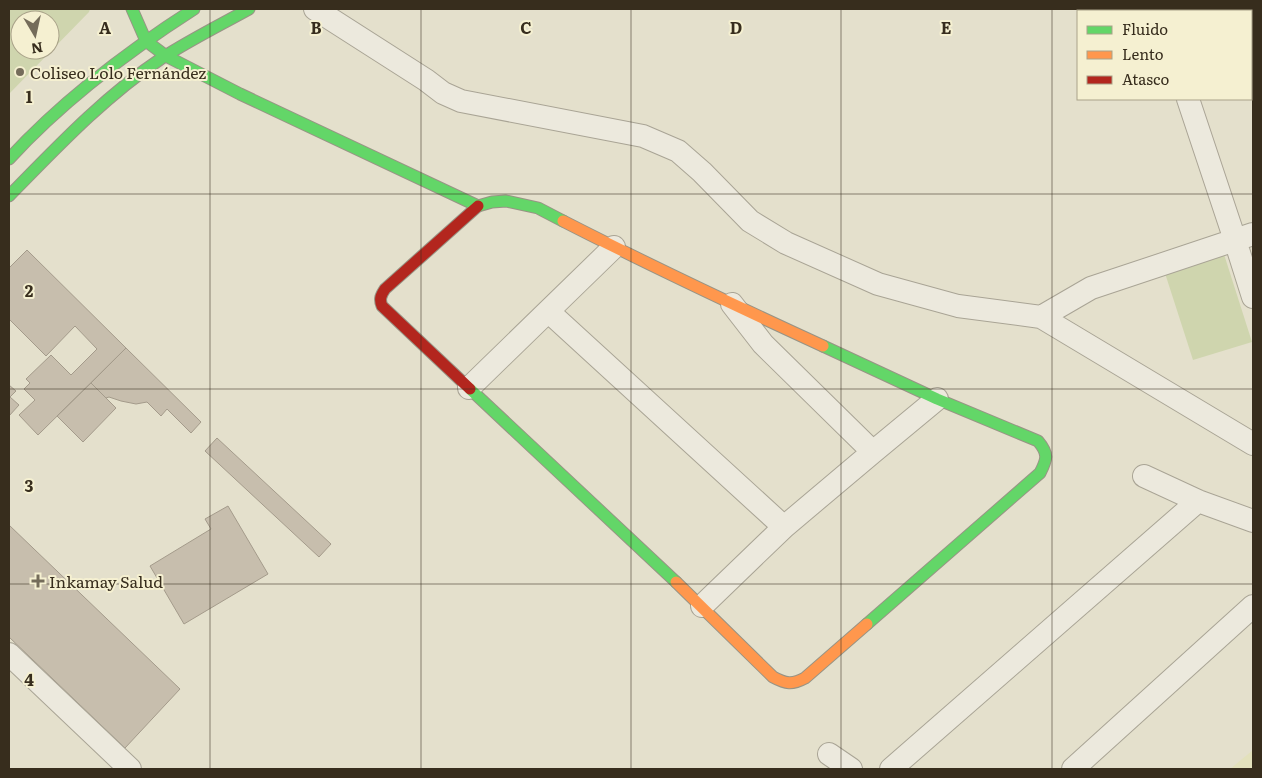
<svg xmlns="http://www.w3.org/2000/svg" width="1262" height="778" font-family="Literata,serif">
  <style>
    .farmland { fill: #e3e1bc }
    .green { fill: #cfd5ae; fill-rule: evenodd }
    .building { fill: #c7bead; stroke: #a49b8b }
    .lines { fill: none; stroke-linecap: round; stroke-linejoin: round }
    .street-casing { stroke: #a9a495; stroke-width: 24 }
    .fast-casing { stroke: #989485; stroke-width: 13 }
    .slow-casing { stroke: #989485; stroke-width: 13 }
    .jam-casing { stroke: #989485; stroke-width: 13 }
    .street { stroke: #ece9dd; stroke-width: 22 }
    .fast { stroke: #63d668; stroke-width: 11 }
    .slow { stroke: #ff974d; stroke-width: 11 }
    .jam { stroke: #b3261e; stroke-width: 11 }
    .grid { fill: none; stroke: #372d1d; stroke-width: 1; stroke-opacity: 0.55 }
    .poi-dot { fill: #746c5a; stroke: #f5f0d1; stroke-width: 2 }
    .labels { text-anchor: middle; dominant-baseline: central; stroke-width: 4; stroke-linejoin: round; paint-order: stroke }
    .poi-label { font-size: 16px; fill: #372d1d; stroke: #f5f0d1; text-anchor: start }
    .grid-label { font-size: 16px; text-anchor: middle; font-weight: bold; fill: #372d1d; stroke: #f5f0d1; stroke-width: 4; stroke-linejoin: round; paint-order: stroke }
  </style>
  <rect width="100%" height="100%" fill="#e4e0cc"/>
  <path class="farmland" d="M1253,750V769H1230Z"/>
  <path class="green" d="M9,9H90L89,12L9,94ZM20,20H50V50H20Z
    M1222,248L1252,342L1193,360L1163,267Z"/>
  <path class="building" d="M27,250L126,348L38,435L19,415L35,400L24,389L30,383L26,379L51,355L71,375L97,349L75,326L46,356L9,319V268Z
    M126,348L201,422L191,433L167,409L161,416L147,402L136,404L121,401L109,397L106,398L91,383Z
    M91,383L116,408L83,442L57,416Z
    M9,385L16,391L10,397L19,405L9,416Z
    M217,438L331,544L319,557L205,451Z
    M228,506L268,574L184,624L150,566L211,529L205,519Z
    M9,525L180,689L125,748L9,637Z"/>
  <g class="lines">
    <defs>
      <path id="street" d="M315,9L426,80L443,93L461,101L643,136L678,151L702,172L750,221L786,243L878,284L958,306L1041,317L1253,444
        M1157,9L1158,11
        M1208,11L1216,9
        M1188,99L1235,240L1253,297
        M732,304L763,344L873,452
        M549,312L784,527
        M1041,317L1091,288L1253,234
        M469,388L614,247
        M1144,476L1198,501L1253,521
        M702,606L784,527L873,452L937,399
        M9,654L130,769
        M829,754L851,769
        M891,769L1198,501
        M1073,769L1253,606"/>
      <path id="fast" d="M132,9L146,41L166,56L240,94L478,206L492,202L506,201L538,208L563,221
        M9,159C63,100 127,52 194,9
        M9,196C57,147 105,96 162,58C190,40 220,25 249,9
        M823,346L937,399L1038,441C1049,454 1047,459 1040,473L867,624
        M470,389L676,582"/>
      <path id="slow" d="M563,221C649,265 736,306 823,346
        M676,582L773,677C786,684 792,685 805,678L867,624"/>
      <path id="jam" d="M470,389L382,306C379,299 381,295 385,289L478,206"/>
    </defs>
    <use href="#street" class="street-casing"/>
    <use href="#fast" class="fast-casing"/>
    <use href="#slow" class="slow-casing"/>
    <use href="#jam" class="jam-casing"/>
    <use href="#street" class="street"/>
    <use href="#fast" class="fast"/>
    <use href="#slow" class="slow"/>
    <use href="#jam" class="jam"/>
  </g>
  <path class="grid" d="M210,9V769M421,9V769M631,9V769M841,9V769M1052,9V769M9,194H1253M9,389H1253M9,584H1253"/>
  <g class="poi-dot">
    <circle cx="20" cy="72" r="5"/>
    <path d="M35.5 573.5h5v5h5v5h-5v5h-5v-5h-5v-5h5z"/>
  </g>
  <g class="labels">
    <g class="poi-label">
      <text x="30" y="72">Coliseo Lolo Fernández</text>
      <text x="49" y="581">Inkamay Salud</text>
    </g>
  </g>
  <g class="grid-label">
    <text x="105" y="34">A</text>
    <text x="316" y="34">B</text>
    <text x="526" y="34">C</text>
    <text x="736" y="34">D</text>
    <text x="946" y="34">E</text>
    <text x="29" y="103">1</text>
    <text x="29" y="297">2</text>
    <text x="29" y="492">3</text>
    <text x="29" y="686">4</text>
  </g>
  <rect width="1262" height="778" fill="none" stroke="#372d1d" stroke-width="20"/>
  <rect x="1077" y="10" width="175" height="90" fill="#f5f0d1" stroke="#a9a289"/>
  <rect x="1087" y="26" width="25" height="8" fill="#63d668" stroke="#a9a289"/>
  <text x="1122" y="35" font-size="15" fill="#372d1d">Fluido</text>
  <rect x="1087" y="51" width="25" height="8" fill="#ff974d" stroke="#a9a289"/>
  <text x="1122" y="60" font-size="15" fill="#372d1d">Lento</text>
  <rect x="1087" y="76" width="25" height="8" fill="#b3261e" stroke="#a9a289"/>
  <text x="1122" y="85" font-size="15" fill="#372d1d">Atasco</text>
  <g transform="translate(35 35) rotate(171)"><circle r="24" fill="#f5f0d1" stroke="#a9a289"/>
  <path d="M0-4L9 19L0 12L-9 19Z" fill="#746c5a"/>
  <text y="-8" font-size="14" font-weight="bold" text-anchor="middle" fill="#372d1d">N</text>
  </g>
</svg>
